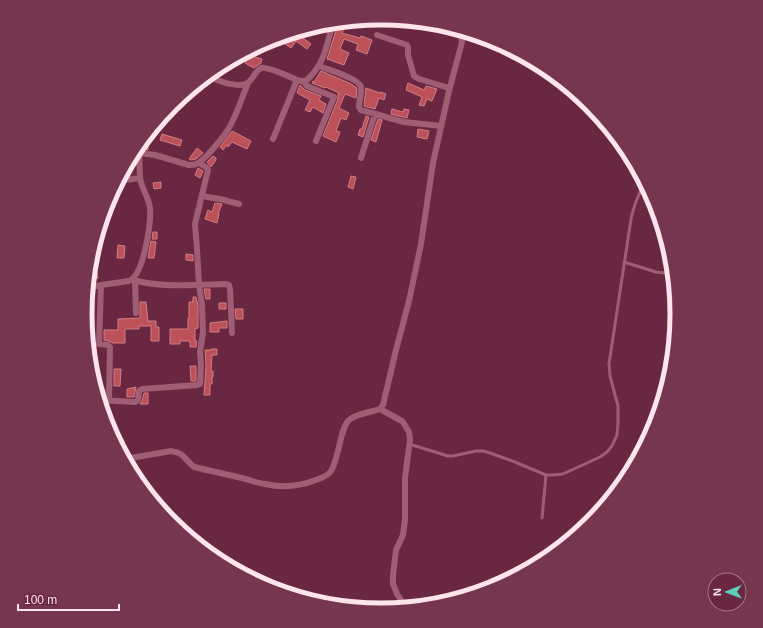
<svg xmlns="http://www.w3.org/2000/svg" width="763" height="628" font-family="Helvetica,sans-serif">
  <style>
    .building { fill: #bc5159; stroke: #cf7f81 }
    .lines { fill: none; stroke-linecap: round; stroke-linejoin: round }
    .service { stroke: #a05e75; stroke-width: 3 }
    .minor { stroke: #a05e75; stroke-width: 6 }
    .rim { fill: none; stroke: #fee4eb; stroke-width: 5 }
  </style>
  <rect width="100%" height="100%" fill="#6a2742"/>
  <path class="building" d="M338,24L345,26L342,33L360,38L361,36L372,40L367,54L356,50L358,44L344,39L340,49L349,53L344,65L327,59Z
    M295,32L311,44L307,49L296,41L291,48L279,40L281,37Z
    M248,55L262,59L261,63L254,68L245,63Z
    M321,71L347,82L353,85V86L356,87L357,88L356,98L345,94L339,108L349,113L346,120L341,118L336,131L340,132L336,142L323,136L338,99V95L339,93L326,87L325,88L312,83L313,81L314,82Z
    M408,83L424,90L426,86L437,89L432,101L427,99L424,106L419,105L422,97L406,90Z
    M300,85L305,90L321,96L319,100L326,104L323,113L313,107L310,112L305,110L310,100L297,93Z
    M366,88L380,93V92L386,94L384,100L379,98L375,109L364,106Z
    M392,109L403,112L404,109L409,110L407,118L391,114Z
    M366,116L369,117L363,137L358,135L360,129H362Z
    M378,119L382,120L376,142L371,140Z
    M418,129L429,131L427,139L417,137Z
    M232,131L251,141L247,149L232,142L228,147L227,145L223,150L220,147Z
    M149,133L148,150L144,149L143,140Z
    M162,134L182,140L180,146L160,140Z
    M197,148L203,153L196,159L191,160L189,159Z
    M213,156L216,158V160L211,167L207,162Z
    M198,168L203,171L200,178L195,175Z
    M351,176L356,177L353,189L348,187Z
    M161,182V188L154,189L153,183Z
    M215,203L222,204L218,214H219L217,223L205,219L208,210L212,212Z
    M153,232H157V239H152Z
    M151,241L156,242L154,258H148Z
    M118,245L125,246L124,258H117Z
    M186,254L193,255V261L186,260Z
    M90,269H96L98,278L89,280Z
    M204,289H210V299H206Z
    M193,297H196L198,305V328L195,329V341H197L196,347H190V341H180V344H170V329H188V318H189V302H193Z
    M140,302H146L148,321H156V327H159V341H151V326H139V329H125V343H113L109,341L104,340V330H118V319L140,318Z
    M219,303H226V309H219Z
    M235,309H243V319H236Z
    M227,321V328H219V332H210V323Z
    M211,349H217V355H212L211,371H213V377H212V384H210V395H204L206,365L205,350H211Z
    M190,366H196V381H191Z
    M114,369H121L120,386H114Z
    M136,387L134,397H127V389Z
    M98,390H105V396H98Z
    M144,393H148V404H140L142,401Z"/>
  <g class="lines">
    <path class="service" d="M624,262L656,272L674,274
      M409,444L448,456H453L476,451H483L490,453L515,462L546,475H553L563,474L600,457L607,452L612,446L617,435L618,423V406L610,376L609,364L631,219C634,204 638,195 645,182
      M542,518L546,475"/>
    <path class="minor" d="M377,35L407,45L408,47V55L414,76L419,79L449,88
      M319,66C327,69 360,79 361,87C362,93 359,101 359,107L361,110L404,122L441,126
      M207,76C217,80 239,90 249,82C253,78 256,71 261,68C267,66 290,77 297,80L301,81H306C324,64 326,49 332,26V23
      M303,81L307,86L334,97L316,141
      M273,139L297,80
      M140,153L155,155L189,165C193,165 195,165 198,163C206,159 226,134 230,126C238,112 242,97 248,83
      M361,158L375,114
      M118,181L140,178
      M202,196L220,199L239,204
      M133,280C162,288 195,285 225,284L229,285L230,289L232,333
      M135,280L136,313
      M101,285L99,344L108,345L110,347L109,401
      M88,288L101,285L129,281C144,275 151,223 150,208C149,197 140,187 140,176C139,166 140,155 139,145
      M100,400L135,402L138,400L139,391L142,389L197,385L200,384L201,365L200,352L202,339L203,332L202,305L199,285L197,249L195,224L208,170L206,167L199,163
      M380,409L402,421L405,425L409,432L410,440L405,478V520L403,535L396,550L393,575V584L397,594L406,608
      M125,459L171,451C185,453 184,459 194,467C210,471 226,474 242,478C250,480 257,483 265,484C282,488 300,486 316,480C321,478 328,476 331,471C339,459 340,428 349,420C355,414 372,412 380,409L383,405L396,350L409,301L421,244L433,163L449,91L462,42L460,30"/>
  </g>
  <path d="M0 0H763V628H0ZM92 314a289 289 0 1 1 578 0a289 289 0 1 1-578 0Z" fill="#763650" fill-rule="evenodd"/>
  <path class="rim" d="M92 314a289 289 0 1 1 578 0a289 289 0 1 1-578 0Z"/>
  <g transform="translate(727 592) rotate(269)"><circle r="19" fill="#6a2742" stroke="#a57386"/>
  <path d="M0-3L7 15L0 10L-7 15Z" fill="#5eceb8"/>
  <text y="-6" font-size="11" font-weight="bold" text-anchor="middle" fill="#fee4eb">N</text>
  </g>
  <path d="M18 604v6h101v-6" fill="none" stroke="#fee4eb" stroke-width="2"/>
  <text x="24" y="604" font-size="12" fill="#fee4eb" stroke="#6a2742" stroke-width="3" paint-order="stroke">100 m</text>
</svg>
